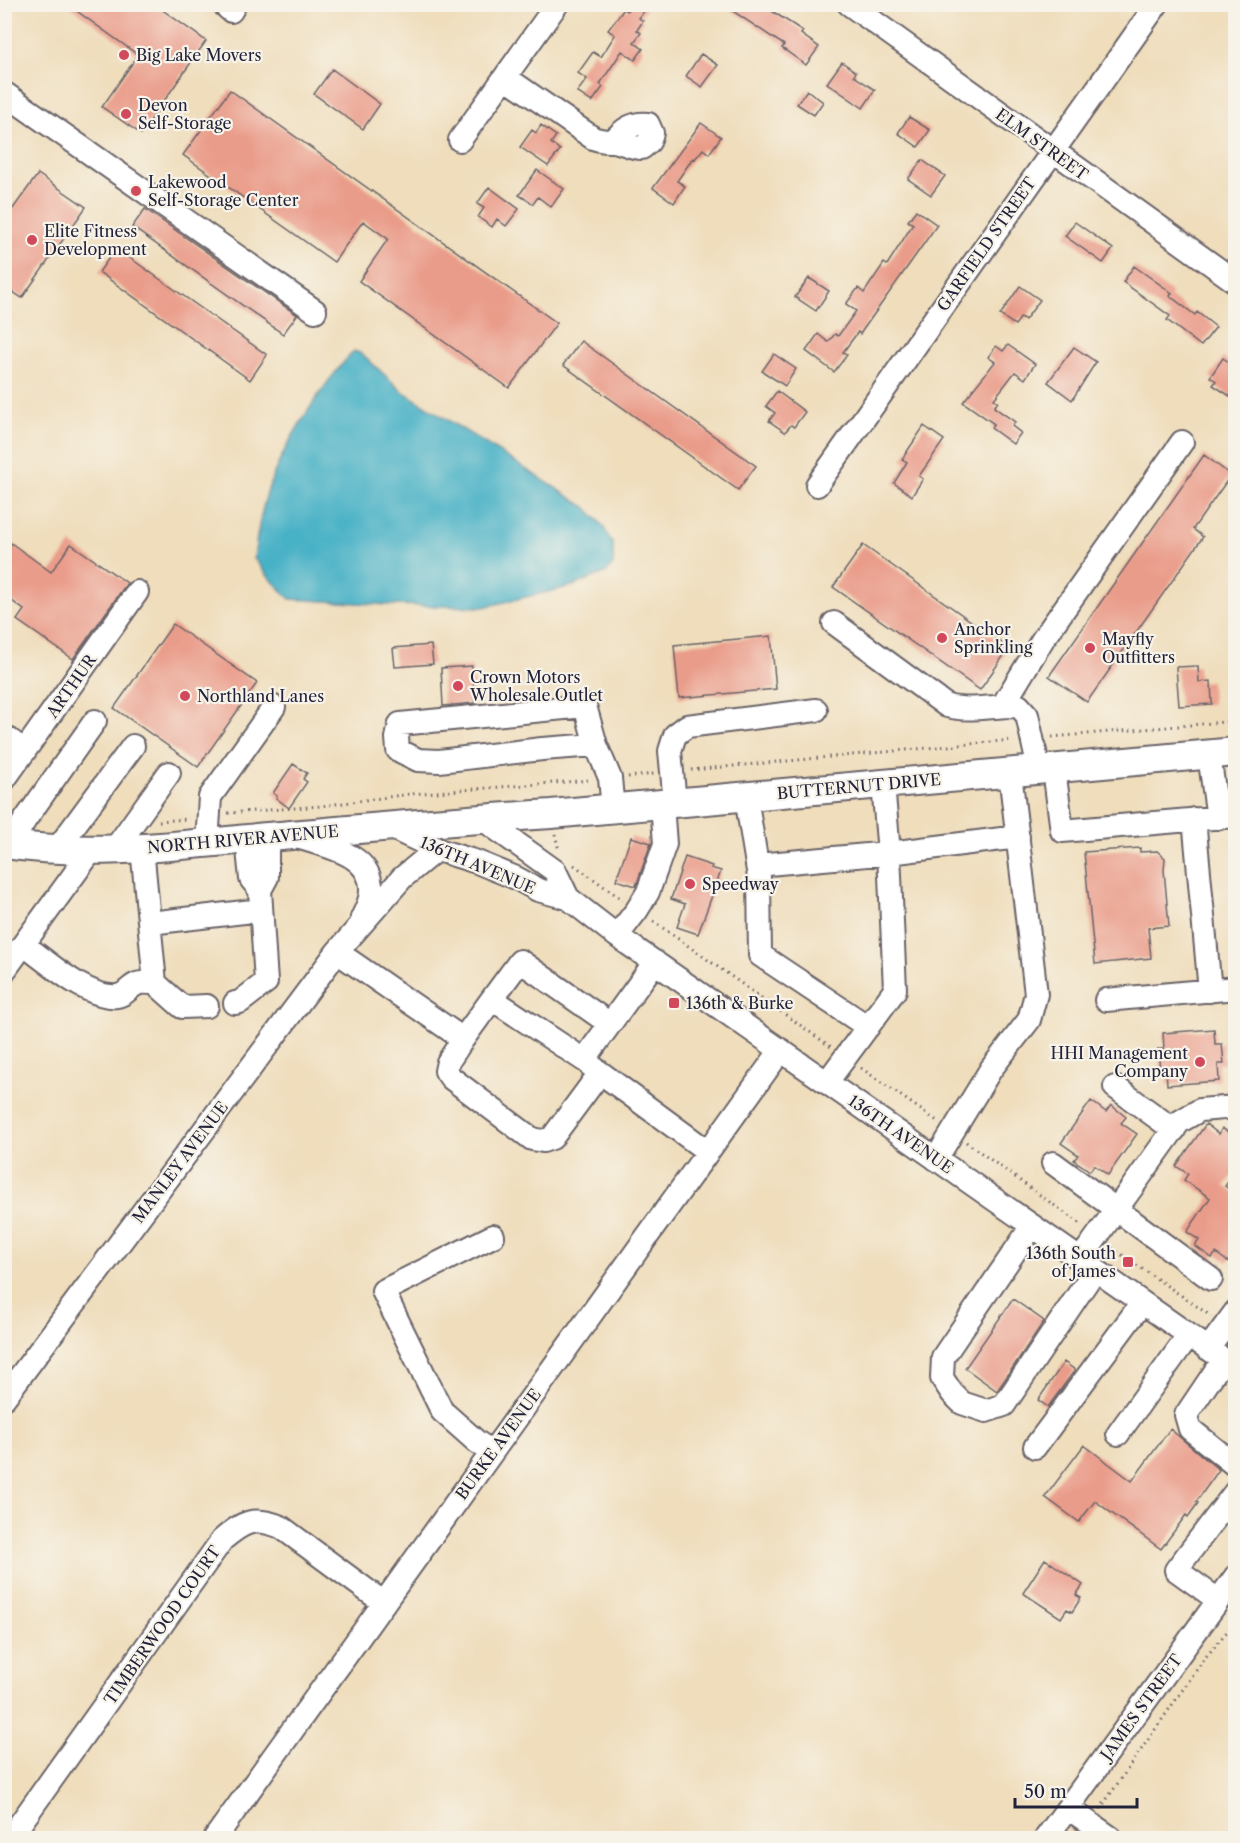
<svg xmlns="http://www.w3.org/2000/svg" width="1240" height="1843" font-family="'Libre Caslon Text',serif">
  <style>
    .water { fill: #47b1c6; stroke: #346a80; stroke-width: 1.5 }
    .building { fill: #ea9c8a }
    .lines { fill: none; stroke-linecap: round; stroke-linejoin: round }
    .minor-casing { stroke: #6a6368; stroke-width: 26 }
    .major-casing { stroke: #6a6368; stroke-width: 32 }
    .path { stroke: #6a6368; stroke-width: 3; stroke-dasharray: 1.5 4.5; stroke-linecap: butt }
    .minor { stroke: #fff; stroke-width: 22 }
    .major { stroke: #fff; stroke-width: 28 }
    .poi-dot { fill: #d1495b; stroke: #f7f3e8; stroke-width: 2 }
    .labels { text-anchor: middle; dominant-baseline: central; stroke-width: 4.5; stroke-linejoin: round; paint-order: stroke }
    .poi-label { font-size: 16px; fill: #22223b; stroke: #f7f3e8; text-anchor: start }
    .street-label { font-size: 16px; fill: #22223b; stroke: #f7f3e8 }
  </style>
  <rect width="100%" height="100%" fill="#f7f3e8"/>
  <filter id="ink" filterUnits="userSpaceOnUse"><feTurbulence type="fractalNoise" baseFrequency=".0167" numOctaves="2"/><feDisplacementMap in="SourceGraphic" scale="12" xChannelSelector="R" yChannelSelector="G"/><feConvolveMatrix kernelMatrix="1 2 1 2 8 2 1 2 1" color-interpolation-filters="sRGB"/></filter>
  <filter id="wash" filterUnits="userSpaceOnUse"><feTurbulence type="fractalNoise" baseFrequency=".008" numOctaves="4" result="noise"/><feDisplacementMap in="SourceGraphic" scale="24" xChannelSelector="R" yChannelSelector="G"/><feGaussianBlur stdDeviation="1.35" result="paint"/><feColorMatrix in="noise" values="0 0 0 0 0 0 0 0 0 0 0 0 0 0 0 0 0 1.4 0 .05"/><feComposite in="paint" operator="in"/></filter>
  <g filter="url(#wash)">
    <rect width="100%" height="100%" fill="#efddbb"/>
    <path class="water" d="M354,351L362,354L402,391L586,507L603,526L613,545V564L607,572L573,586L484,607L390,605L290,599L266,574L254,558C257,534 261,510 269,487C283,445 323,383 354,351Z"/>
    <g id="blocks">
      <path class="building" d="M67,4H154L206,41L141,134L102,107L138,55Z
        M632,4H649L639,18L643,21L637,30L641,33L634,42L643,49L635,60L622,51L600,84L603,87L592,102L577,92L587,79L578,73L593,52L601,57L615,35L608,30L624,9L627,11Z
        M722,4H761L803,31L801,34L819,47L806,65L782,48L784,45Z
        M701,54L718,65L702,87L686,76Z
        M842,62L856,72L854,76L875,90L863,108L827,83Z
        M332,69L380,104L363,129L314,94Z
        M230,90L557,323L509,388L359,281L388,239L363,221L334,262L183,155Z
        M807,90L823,102L814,115L797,104Z
        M909,117L930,130L918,147L898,133Z
        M701,123L721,137L709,154L703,149L695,159L693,158L677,181L685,186L674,203L653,188Z
        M541,125L556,136L551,143L560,150L548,166L520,147L532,130L536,133Z
        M922,160L945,176L931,195L908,179Z
        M537,170L564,189L551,207L538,197L533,204L519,195Z
        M38,174L86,207L22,298L4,286V221Z
        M489,187L519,209L506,226L497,219L492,227L478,217L484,208L477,204Z
        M145,209L297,315L283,334L132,227Z
        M916,210L937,225L860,334L858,332L843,352L847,355L834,372L806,351L818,334L828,342L835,334L838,336L856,311L846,304L858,288L864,293L884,263L887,265L913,224L908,221Z
        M1075,222L1113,249L1103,263L1065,236Z
        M116,248L267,355L250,380L99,272Z
        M1134,266L1172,293L1170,296L1195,315L1197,312L1216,327L1201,346L1167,320L1170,316L1123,282Z
        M809,278L829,291L816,311L795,297Z
        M1020,286L1040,300L1025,320L1021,317L1015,325L1000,315Z
        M581,341L756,466L738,490L563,365Z
        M1008,345L1035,364L1025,379L1015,372L994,399L998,402L994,407L1015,422L1012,426L1021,433L1013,444L991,428L994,424L963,402L995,362L988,357L996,346L1003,351Z
        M1074,347L1096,362L1072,400L1048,382Z
        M774,354L796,369L785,386L762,371Z
        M1223,358L1236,367V400L1213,385L1216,381L1210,377Z
        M777,391L805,412L794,427L791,425L785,432L769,421L775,413L766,406Z
        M924,426L944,440L919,476L923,479L912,496L894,483L907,462L902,459Z
        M1204,455L1231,475L1193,529L1203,537L1087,702L1049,676Z
        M11,543L51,572L71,544L127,583L73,659L17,620L24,610L4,595V554Z
        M863,545L1009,648L980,690L833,587Z
        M173,624L257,683L198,767L114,708Z
        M771,636L776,689L679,698L674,645Z
        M431,645L433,664L395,667L393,648Z
        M472,666L475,703L443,706L441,668Z
        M1198,666L1199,682L1211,681L1212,704L1179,706L1176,667Z
        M293,764L307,773L303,779L307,782L289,808L276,798L277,796L273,793Z
        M631,837L651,843L636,886L616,880Z
        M1140,848V852L1157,851L1165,858L1164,870L1169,926L1148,928L1151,958L1095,964L1084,852Z
        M685,857L712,866L711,868L721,871L698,934L677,927L685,904L671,899Z
        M1214,1029L1215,1044H1222L1224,1064H1218L1219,1081L1167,1085L1166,1069L1160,1070L1158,1049H1164L1163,1033Z
        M1091,1101L1106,1112L1111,1105L1126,1117L1121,1123L1137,1134L1108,1175L1094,1165L1090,1171L1074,1160L1078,1155L1061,1143Z
        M1206,1124L1219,1134L1222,1128L1236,1137V1171L1225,1186L1236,1194V1251L1228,1262L1216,1253L1212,1258L1195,1246L1199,1240L1187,1232L1210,1198L1184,1180L1188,1174L1176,1166Z
        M1013,1299L1044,1321L997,1391L965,1368Z
        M1064,1362L1075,1370L1048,1407L1038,1400Z
        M1170,1429L1219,1470L1196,1502L1198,1503L1188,1517L1186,1515L1161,1549L1095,1501L1079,1522L1045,1497L1084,1445L1132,1481Z
        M1045,1559L1083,1585L1076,1595L1081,1598L1072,1612L1067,1609L1061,1618L1023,1593Z"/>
    </g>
  </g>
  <g filter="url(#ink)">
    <use href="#blocks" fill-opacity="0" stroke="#6a6368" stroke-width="1.5"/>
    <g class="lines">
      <defs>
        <path id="minor" d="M223,4L231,11L235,4
          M849,4L1236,282
          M505,77L593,138C601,141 605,141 613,141C623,142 630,148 642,148L649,142L652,133L648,124C632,122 623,130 613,141
          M4,93L315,311
          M460,140L557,4
          M817,485L1157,4
          M834,623L947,706C970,712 995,705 1019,706L1027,715L1039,770
          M1003,705L1043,639L1182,442
          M4,736L25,751
          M596,745L542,749L439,761L418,760L398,750L397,738L400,724L585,706L596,745L610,778L613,809
          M1209,755L1218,818
          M1054,769L1062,831L1236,816
          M4,780L137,592
          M883,784L889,853L1018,837
          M746,797L759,877L760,955L868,1027
          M675,803L670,751L675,735L687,726L816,710
          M481,818L555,871L568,898
          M1194,819L1210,991
          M390,827L441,851L477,862L516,878L538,890L568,898L617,936L1236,1368
          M294,836C322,846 373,852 371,891C371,900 366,910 362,918
          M247,840L251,879L260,890
          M207,843L210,797L274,707
          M10,845L25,820L95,721
          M142,848L155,983L182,1007L207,1006
          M57,849L133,746
          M114,850L169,773
          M757,865L889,853L895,990L827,1082
          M150,923L261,910
          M617,936L637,910L648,892L665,844L662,804
          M24,945C47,961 87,999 117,996C126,995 129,987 137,984C141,982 150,983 155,983
          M337,952L463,1039L492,999L584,1060L655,962
          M4,971L92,850
          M266,982L260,890L267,877V838
          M492,999L520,961L610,1024
          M1106,1000L1236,988
          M235,1003L240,1002L266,982
          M463,1039L448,1062L446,1071L451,1078L532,1139L543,1141L552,1138L600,1073
          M590,1065L707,1151
          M1115,1087L1174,1130
          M936,1159L991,1069L1029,1020L1036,994L1010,773
          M1053,1163L1211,1279
          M1032,1226L943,1357L942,1378L952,1393L962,1403L986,1411L1004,1405L1095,1270
          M1080,1260L1179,1122L1200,1110L1236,1107
          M1208,1349L1236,1311
          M1223,1360L1186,1415L1190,1429L1236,1466
          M4,1398L337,952L402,878L437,849
          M1118,1434L1189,1335
          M1035,1447L1142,1303
          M492,1452L477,1442L442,1411L383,1291L493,1236
          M1218,1600L1176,1570L1236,1491
          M1068,1808L1111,1838
          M10,1838L222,1540C243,1522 253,1516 281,1527L384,1603
          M215,1838L781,1050
          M1046,1838L1236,1576"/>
        <path id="major" d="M4,844C92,857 181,845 268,837C362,829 456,820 551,814L1236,752"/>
      </defs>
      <use href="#minor" class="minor-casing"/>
      <use href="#major" class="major-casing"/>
      <path class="path" d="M1052,737L1236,721
        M691,770L1013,740
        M628,777L654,774
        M228,813L321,806L410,794L591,780
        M159,821L189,819
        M555,834L559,851
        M574,865L623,900
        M653,921L831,1047
        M861,1068L937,1121
        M966,1142L1083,1226
        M1112,1248L1211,1316
        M1100,1809L1204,1659L1236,1621"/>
      <use href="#minor" class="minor"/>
      <use href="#major" class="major"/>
    </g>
  </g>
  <g class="poi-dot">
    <circle cx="124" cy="55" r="6"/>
    <circle cx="126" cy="114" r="6"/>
    <circle cx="136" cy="191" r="6"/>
    <circle cx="32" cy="240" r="6"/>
    <circle cx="942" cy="638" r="6"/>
    <circle cx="1090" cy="648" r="6"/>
    <circle cx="458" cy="686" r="6"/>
    <circle cx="185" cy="696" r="6"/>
    <circle cx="690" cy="884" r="6"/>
    <rect x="668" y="997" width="12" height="12" rx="3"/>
    <circle cx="1200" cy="1062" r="6"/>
    <rect x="1122" y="1256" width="12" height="12" rx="3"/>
  </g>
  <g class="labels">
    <g class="poi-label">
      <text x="136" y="55">Big Lake Movers</text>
      <text x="138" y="105">Devon<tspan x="138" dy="18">Self-Storage</tspan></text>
      <text x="148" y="182">Lakewood<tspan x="148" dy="18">Self-Storage Center</tspan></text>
      <text x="44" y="231">Elite Fitness<tspan x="44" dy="18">Development</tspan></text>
      <text x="954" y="629">Anchor<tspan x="954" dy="18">Sprinkling</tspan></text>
      <text x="1102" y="639">Mayfly<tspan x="1102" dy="18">Outfitters</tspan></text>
      <text x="470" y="677">Crown Motors<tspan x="470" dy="18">Wholesale Outlet</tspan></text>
      <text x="197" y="696">Northland Lanes</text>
      <text x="702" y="884">Speedway</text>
      <text x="686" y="1003">136th &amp; Burke</text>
      <text x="1188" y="1053" text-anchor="end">HHI Management<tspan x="1188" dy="18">Company</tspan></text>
      <text x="1116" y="1253" text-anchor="end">136th South<tspan x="1116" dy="18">of James</tspan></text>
    </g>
    <g class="street-label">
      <text transform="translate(1042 144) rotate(36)">ELM STREET</text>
      <text transform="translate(986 244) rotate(-55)">GARFIELD STREET</text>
      <text transform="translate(71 686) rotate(-55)">ARTHUR</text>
      <text transform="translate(859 786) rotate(-5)">BUTTERNUT DRIVE</text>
      <text transform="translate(243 839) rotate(-5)">NORTH RIVER AVENUE</text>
      <text transform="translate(478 865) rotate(23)">136TH AVENUE</text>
      <text transform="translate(901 1134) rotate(35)">136TH AVENUE</text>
      <text transform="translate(180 1162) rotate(-53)">MANLEY AVENUE</text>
      <text transform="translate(498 1444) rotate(-54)">BURKE AVENUE</text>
      <text transform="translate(162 1625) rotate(-55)">TIMBERWOOD COURT</text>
      <text transform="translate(1141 1707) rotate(-54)">JAMES STREET</text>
    </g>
  </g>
  <rect width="1240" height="1843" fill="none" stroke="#f7f3e8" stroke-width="24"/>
  <path d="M1015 1798v9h122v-9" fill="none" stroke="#22223b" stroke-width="3"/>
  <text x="1024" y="1798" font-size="18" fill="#22223b" stroke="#f7f3e8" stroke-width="4.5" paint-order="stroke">50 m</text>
</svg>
